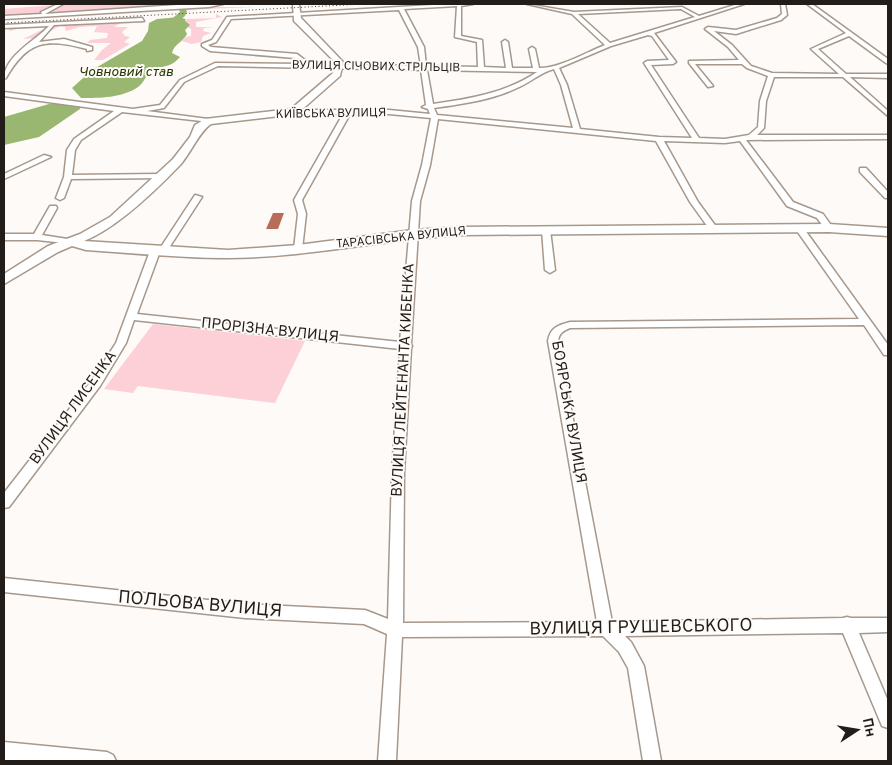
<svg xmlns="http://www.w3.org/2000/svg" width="892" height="765" font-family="Overpass,sans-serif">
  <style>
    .green { fill: #fdcfd7 }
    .water { fill: #99b770 }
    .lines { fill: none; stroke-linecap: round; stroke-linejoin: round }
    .river { fill: #99b770; fill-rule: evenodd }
    .building { fill: #b86d58 }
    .street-casing { stroke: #a6988c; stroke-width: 3 }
    .secondary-casing { stroke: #a6988c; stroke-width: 3 }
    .street { fill: #fff; fill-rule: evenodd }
    .secondary { fill: #fff; fill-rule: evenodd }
    .rail { stroke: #413d38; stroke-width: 1; stroke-dasharray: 1 2.5; stroke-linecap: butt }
    .labels { text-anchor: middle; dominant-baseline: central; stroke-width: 4; stroke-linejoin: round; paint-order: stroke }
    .far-street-label { font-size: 12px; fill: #221d18; stroke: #fdfaf7 }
    .far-water-label { font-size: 14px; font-style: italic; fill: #273903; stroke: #fdfaf7 }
    .street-label { font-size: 15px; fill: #221d18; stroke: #fdfaf7 }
    .near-street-label { font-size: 18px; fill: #221d18; stroke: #fdfaf7 }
  </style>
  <rect width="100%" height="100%" fill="#fdfaf7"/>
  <path class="green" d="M66,4H178L187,7H257L4,17V9Z
    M216,14L222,17L196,22V27H214L204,28L203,31L211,33L203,36L201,42L192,44L182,41L186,37L191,36V29L188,27L190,25L184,21L185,19L216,18Z
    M124,21L114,27H128L122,32L125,36L130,37L124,42L130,44L103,60H94L102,50L111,43H87L90,40L107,38L108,33L94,32L97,26L80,27L66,31L65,27L60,26L36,38L23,39L48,27L18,29L10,31L7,28L4,29V25Z
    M153,324L305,341L275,403L138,386L133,393L104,389Z"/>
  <path class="water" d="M180,17L185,19V21L190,25L185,30L187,34C183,42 174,44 172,53L180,57C169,69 166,64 153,70C146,74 144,83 138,87C122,98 100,98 81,98L72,88L92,70L142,41L148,31L149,23L157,19Z
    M60,103L81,105L80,109L39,137L4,145V117L49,104Z"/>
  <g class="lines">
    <path class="river" d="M152,4L182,6L187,11L185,16L164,32L160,30L161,28L180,12L179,10Z"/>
  </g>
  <path class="building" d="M273,213H284L278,229H266Z"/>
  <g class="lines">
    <defs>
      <path id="street" d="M58,4H63L45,14L177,5L223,4L209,7L4,19V16L42,14L41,12Z
        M450,4H473L461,6V36L482,40L484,67L506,68L502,42L505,40L508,42L512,68H533L529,49L532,47L535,49L539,68C558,69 587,52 605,45L572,14L527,4L574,12L682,7L699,16L738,4H744L654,33L676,62L673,64L651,65L699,138L725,139L749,135L758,127L760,101L768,76L747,68L742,64H695L713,86L708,87L689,63V61L739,60L728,47L705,29L708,27L736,30L777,18L782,14L781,4H785L787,15L781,20L736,34L714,31L732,45L751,66L772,73L839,74L811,49L846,33L807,4H812L888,59V64L886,63L849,36L818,49L846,74H888V78L850,77L888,111V116L843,77H774L766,101L764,128L757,135H888V139L746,140L793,202L823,214L833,228L829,231L826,230L817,218L787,206L740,141L725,143L664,141L698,202L717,228L713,231L710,230L690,202L656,141L438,119L430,165L420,201L411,344L412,346L411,349L404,473L403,623L597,622L548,341C550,328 558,325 570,322L859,319L795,228L799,225L802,226L888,345V355H884L864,325L570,328C563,331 559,333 558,341L612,622L843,618L847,617L851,618H888V632L859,633L888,701V728L882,726L843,633L625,636L631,642L644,666L661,761H643L628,668L619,652L603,636L402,637L396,761H378L387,634L364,624L245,618L4,592V578L245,604L365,610L388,619L392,473L400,349L134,320L126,343L100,386L9,507L4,508V493L92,380L116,343L150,251L155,248L159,250L195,195L202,197L165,254H159L137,314L400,342L412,201L422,165L431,118L389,114H350L302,200L306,214L302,249L298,252L294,249L298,214L294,200L343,114H294L291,112L294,110H389L430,114L428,109L422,107L426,105L421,70L218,66L184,82L164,108L147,111L208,119L211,121L210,122L122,112L81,140L75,150L72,175L160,174H163V178L71,179L64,198L60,200L56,198L64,177L67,150L74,139L114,111L4,96V92L133,109L160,105L180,80L215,63L303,64L295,58L210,51L202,46V44L212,40L227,17ZM457,6L455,37L477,42L478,67L426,66L424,47L404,9ZM681,9L695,17L610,43L578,14ZM399,10L418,47L421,66L310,64L297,54L211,47L208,45L216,42L231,19ZM648,35L652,36L669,60L647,61L644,63L692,138L659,137L580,129L567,85L559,68L611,46ZM554,69L561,85L573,128L437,115L434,108C463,104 493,100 519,87C531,82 541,72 554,69ZM427,70L537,72C506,93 469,99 433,104Z
        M142,18L144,21L54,25L39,42L64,39L92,47V50L87,51V49C46,38 28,40 6,78L4,79C4,56 35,41 49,26L4,28V25Z
        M44,155L51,157L4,179V174Z
        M860,168H866L888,192V198H885L860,172Z
        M50,206H56L57,208L42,235L74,240V244L37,240H4V234H34Z
        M546,227L550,230L555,270L550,273L545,270L542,230Z
        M4,742L107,752L113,755L116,761L4,760Z"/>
      <path id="secondary" d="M293,4H299L301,18L343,62L340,76L297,114L211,124C200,131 191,152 181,164C156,190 117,228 84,241L228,250L298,245L413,230L463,227L829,224L888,228V236L829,232L463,235C385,239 306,258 227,258C180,258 133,253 86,250L72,246L58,252L4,284V274L48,246L80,234L110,217L173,159L190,137L195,125L205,119L291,109L333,73L335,62L294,21Z"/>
    </defs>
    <use href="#street" class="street-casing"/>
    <use href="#secondary" class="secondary-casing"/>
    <use href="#street" class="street"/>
    <use href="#secondary" class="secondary"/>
    <path class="rail" d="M4,23L364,4"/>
  </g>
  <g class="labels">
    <g class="far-street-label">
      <text transform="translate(376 67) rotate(1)">ВУЛИЦЯ СІЧОВИХ СТРІЛЬЦІВ</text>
      <text transform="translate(331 114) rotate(-1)">КИЇВСЬКА ВУЛИЦЯ</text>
      <text transform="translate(401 238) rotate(-6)">ТАРАСІВСЬКА ВУЛИЦЯ</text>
    </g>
    <g class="far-water-label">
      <text x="126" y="72">Човновий став</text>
    </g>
    <g class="street-label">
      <text transform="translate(270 331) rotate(6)">ПРОРІЗНА ВУЛИЦЯ</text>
      <text transform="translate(404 380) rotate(-87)">ВУЛИЦЯ ЛЕЙТЕНАНТА КИБЕНКА</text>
      <text transform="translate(74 408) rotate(-54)">ВУЛИЦЯ ЛИСЕНКА</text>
      <text transform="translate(568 412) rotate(80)">БОЯРСЬКА ВУЛИЦЯ</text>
    </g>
    <g class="near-street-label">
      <text transform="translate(200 605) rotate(5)">ПОЛЬОВА ВУЛИЦЯ</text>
      <text transform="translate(641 628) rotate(-1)">ВУЛИЦЯ ГРУШЕВСЬКОГО</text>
    </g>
  </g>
  <rect width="892" height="765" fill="none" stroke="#221d18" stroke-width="10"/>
  <g transform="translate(857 730) rotate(78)" stroke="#fdfaf7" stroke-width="4" paint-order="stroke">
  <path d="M0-4L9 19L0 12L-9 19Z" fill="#221d18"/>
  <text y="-8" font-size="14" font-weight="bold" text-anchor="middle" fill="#221d18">Пн</text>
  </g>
</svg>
